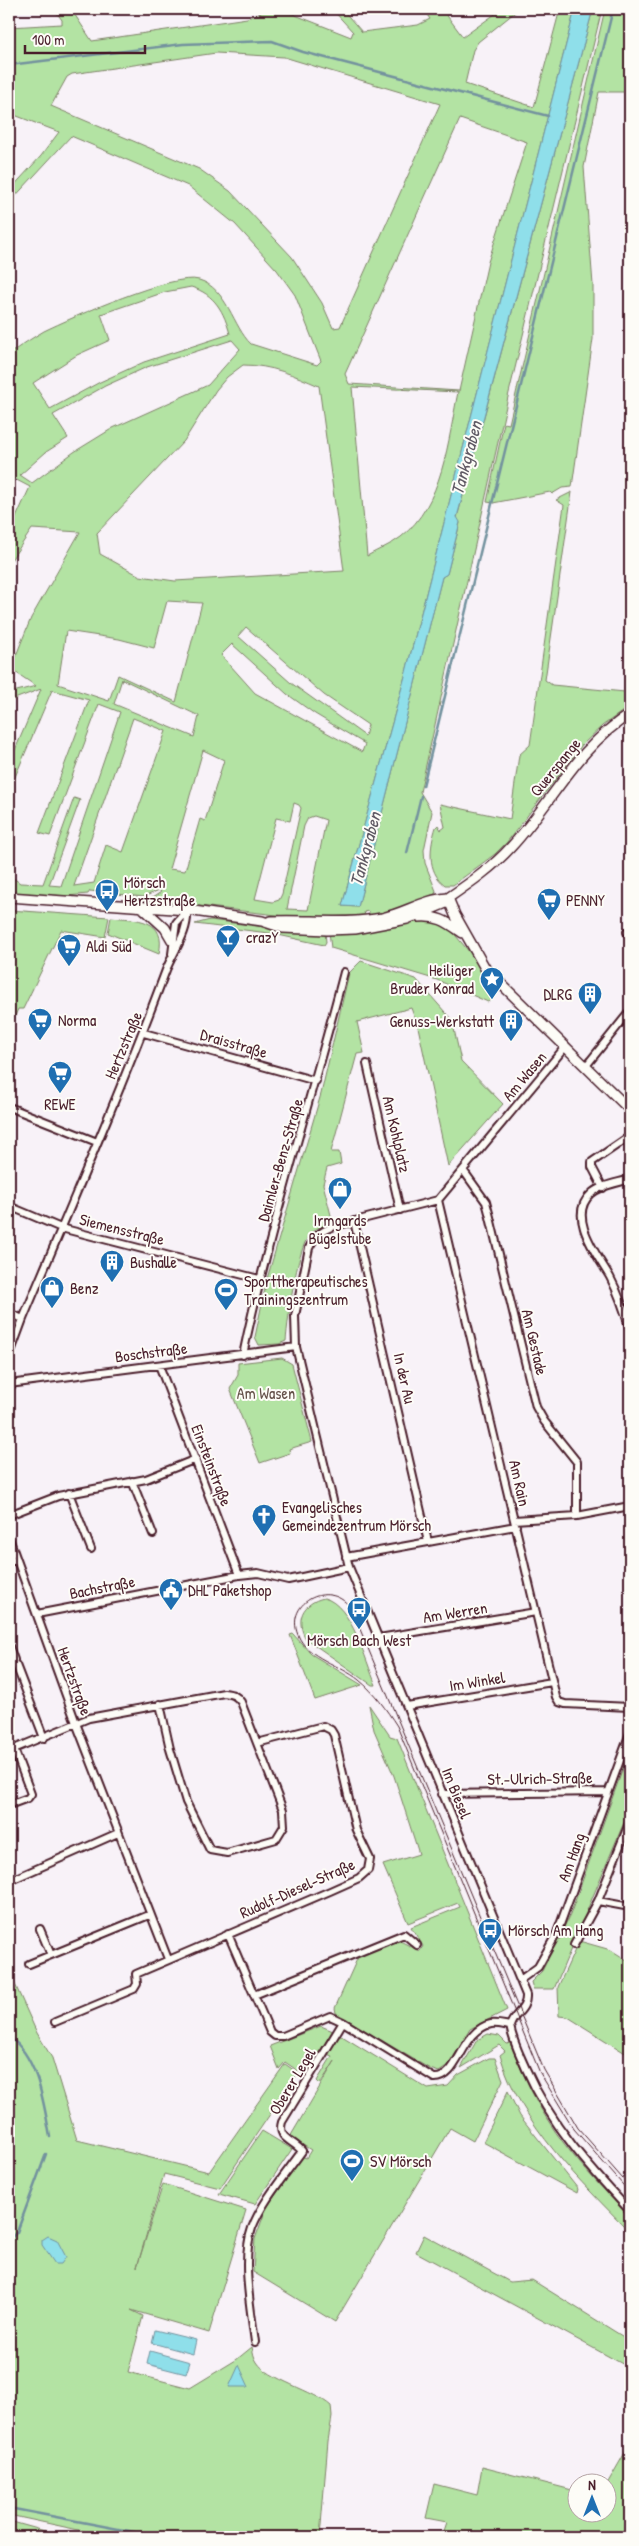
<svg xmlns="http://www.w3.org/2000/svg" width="639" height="2546" font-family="'Patrick Hand',sans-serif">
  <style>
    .green { fill: #b3e3a3; stroke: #7e8167; fill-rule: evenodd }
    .water { fill: #8fdfea; stroke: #73929e }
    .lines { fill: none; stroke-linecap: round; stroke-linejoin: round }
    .stream { stroke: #73929e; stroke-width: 2.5 }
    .street-casing { stroke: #4a1f2b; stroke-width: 10 }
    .secondary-casing { stroke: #4a1f2b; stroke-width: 12 }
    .street { stroke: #fdfcf7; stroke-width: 6 }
    .secondary { stroke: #fdfcf7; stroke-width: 9 }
    .tram { stroke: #4a1f2b; stroke-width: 1 }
    .labels { text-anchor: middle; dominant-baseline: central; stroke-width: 4; stroke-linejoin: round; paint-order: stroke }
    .street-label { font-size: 16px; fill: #4a1f2b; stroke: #fdfcf7 }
    .poi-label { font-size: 16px; fill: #4a1f2b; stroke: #fdfcf7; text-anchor: start }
    .park-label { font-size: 16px; fill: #645049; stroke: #fdfcf7 }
    .water-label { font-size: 18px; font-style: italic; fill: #5f5964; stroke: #fdfcf7 }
  </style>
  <rect width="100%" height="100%" fill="#f8f2f8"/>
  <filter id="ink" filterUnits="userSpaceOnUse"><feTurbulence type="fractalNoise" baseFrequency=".02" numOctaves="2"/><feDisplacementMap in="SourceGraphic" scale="10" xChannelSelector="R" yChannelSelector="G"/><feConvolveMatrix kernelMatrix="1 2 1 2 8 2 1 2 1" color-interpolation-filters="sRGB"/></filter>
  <g filter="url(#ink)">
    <path class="green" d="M54,9H71L92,41L247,18L261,13L257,9H280L351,37L353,32L332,9H342L362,32L418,25L430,19L423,9H442L463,37L502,9H519L478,42L473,50L465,84L534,107L560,9H575L405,676L342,906L358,907L442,577L447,574L460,523L457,518L593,9H602L508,397L420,792L432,812L424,850L425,863L436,891L435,894C414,903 393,911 370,915L368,911L364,912L365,915L325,917L285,916L149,900L161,892L159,890L144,897L90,891L88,894L67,896L9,892V875L20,883L43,884L74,798L80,800L49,885L61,886L120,712L99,704L50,836L39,833L89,700L52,690L9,791V764L41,689L9,701V693L36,686L9,668V661L13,663L31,618L80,532L32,529L9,563V533L30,487L9,476V354C20,346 32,338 44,331C71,318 174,272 199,280C227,288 233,327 251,344L317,365L321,361L295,295L277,270L235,224L188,186L71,136L9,203V191L41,156L59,132L9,113V27L62,24V20ZM216,53L284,57L440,104L340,327L333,328L322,303L292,257L230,191L199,169L51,106L67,77L72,74ZM460,119L527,142L488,262L459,391L349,384L345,374ZM191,287C215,294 224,312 230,334L144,362L100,382L50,409L33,383L77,355L110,340L101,314L165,292ZM232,340L240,349L208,385L113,428L74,452L32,483L20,475L46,452L68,438L53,415L105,386L147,367ZM243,365C271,365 294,375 319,386L344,571L175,581L140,576L100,554L97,533L184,441L216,390L227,377ZM352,387L458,392C448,441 443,504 401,537C391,545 377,550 367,556ZM167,601L202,603L176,702L118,675L109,701L58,684L66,631L119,639L154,648ZM246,627L324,695L368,725L365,736L291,683L238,636ZM232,644L287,694L315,714L365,744L362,752L255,693L221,655ZM122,679L199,716L194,737L114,704ZM133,718L166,731L123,852L106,845L94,883L74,886ZM203,750L224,760L205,821L200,819L185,871L169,869ZM294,803L299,805L301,808L282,894L279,900L273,902L255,899L276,818L290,821ZM314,816L326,820L308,910L287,909L304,826L308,818Z
      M605,9H630V92H599L584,167L593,285V339L572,487L562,488L552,494L550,492L493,503L487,502L504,423L509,424Z
      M572,492L545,680L552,685L625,692L630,690V706L602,726L582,745L507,842L495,854L453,885H445C426,871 430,846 436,827L438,825L441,830L445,827L440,804L510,819L519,755L530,745L564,505L556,500Z
      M9,910L109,917L105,937L61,930L23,1009H18L9,1030Z
      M111,917C137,920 167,918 159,954L108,933Z
      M210,920L288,930L325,932L326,942L324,945L269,933L195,924Z
      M425,920L446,924L501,990L488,1002L437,980L331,948L329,932Z
      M361,961L416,979L452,1020L461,1061L503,1104L448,1166L418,1027L411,1008L357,1022L364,1053L357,1054L331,1152H339L341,1164L327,1168L323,1184L333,1223C324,1225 315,1228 309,1235C296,1254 288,1317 286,1341L279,1344L259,1345L255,1337L267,1279L321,1094L349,973Z
      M282,1358L292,1364L312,1442L289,1449L290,1453L260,1463L230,1389L238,1375V1363Z
      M324,1598C352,1605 365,1660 376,1685H372L306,1639C295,1620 302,1603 324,1598Z
      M293,1634L311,1654L362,1685L315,1700L290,1635Z
      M369,1705L390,1736L397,1738L507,2010L470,2029L448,2066L439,2072L430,2069L336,2013L335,2008L358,1957L398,1940L420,1951L423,1946L411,1927L460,1907L458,1903L408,1923L383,1865L419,1854L394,1776L374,1730Z
      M630,1749V1808L554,1989H533L531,1982L542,1971L570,1915Z
      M579,1941L611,1950L630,1962V2056L568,2017L559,2016L558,1987Z
      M9,1971L37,2033L52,2058L77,2140L209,2172L285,2064L298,2073L220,2188L164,2174L137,2267L163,2184L246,2210L209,2333L131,2310L143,2316L128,2372L190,2388L236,2360L252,2347C253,2352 254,2358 257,2362C267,2379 315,2391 331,2406L332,2417L328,2441L320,2537H111L9,2515Z
      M321,2026L333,2031L304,2075L285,2062L279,2069L270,2046Z
      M488,2034L499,2036L507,2044L510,2043C521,2069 532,2095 547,2119C570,2156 601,2186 630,2218V2232C581,2182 520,2124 500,2055L505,2051L499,2045L461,2068L477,2040Z
      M342,2036L428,2089L448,2086L458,2075L489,2058H495L503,2080L473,2141L450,2128L335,2322L253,2272L255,2239L266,2209L302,2156L306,2158L311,2150L290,2137L335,2061L320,2084L317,2081L332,2056L327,2054L338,2037Z
      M508,2091L520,2116L578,2189L577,2193L483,2142Z
      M262,2131L292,2149L255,2204L219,2194Z
      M424,2235L510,2282L532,2280L630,2341V2368L416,2252Z
      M630,2444V2521L620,2537H442L447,2522L426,2518L434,2484L477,2495L482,2467L576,2491V2514H606L607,2484Z
      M9,2521L66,2537H9Z"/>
    <path class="water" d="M575,9H593L457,517L460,522L447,574L442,577L358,907L342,906L405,676Z
      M48,2236L57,2240L66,2257L61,2264H55L42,2245V2240Z
      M155,2330L196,2340L193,2354L152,2343Z
      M150,2351L190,2362L186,2374L147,2364Z
      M239,2365L249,2387H229Z"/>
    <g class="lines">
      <path class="stream" d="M9,65L183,44L272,41L303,52L548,116
        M423,786L613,9
        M407,853L421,796
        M9,2037C38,2056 44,2105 50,2137
        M9,2240L17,2232L46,2154
        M9,2508L160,2537"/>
      <defs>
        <path id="street" d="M627,932L630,935
          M172,954L176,923L187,910
          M144,1033L316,1081
          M367,1064L400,1210
          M586,1066L630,1011
          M9,1107L97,1142
          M463,1170L486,1202L489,1213L536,1407L544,1421L577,1462V1516
          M630,1179C618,1183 600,1185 591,1194C566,1216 598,1256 610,1277C619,1294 625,1312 630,1330
          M603,1188L592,1167V1162L630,1136
          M438,1200L556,1697L559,1702L565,1704L630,1707
          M9,1206L61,1228L259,1279
          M354,1221L428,1542
          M9,1313L23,1319
          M243,1355C270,1226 311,1100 344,972
          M9,1357L23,1319C72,1203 122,1088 166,970C174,950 189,932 187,910
          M159,1365L239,1575
          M9,1384L296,1347
          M132,1481L153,1534
          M69,1493L91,1549
          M9,1515L58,1496L146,1479L196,1459
          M514,1520L577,1516L630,1506
          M9,1538L76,1723L168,1959
          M346,1557L516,1526
          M9,1562L17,1559
          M37,1614L239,1575L258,1573L288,1580L349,1567
          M379,1638L536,1612
          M9,1646L14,1660
          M16,1665L44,1738
          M407,1706L552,1682
          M9,1751L89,1718L224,1693C232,1694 236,1695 241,1702L283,1810L284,1826L276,1839L227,1853L210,1850L186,1802L170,1749L160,1704
          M442,1794L608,1792
          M9,1805L28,1798L31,1794L14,1749
          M9,1881L118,1833
          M598,1901L630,1907
          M40,1929L51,1955
          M228,1934L270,2032L275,2036H283L330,2016L343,2022L434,2078C459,2080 461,2030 491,2024C497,2023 504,2025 510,2026
          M574,1945L598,1901L630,1821
          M29,1964L149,1915
          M520,1980L538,1967L557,1933L630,1733
          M254,1995L404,1934L417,1945
          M55,2022L134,1989L137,1984L136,1974L330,1891L359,1878L368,1870L370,1859L356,1830L334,1735L331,1730L323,1726L257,1743
          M510,2026C514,2013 527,2010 526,1995L349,1567L296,1347L295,1316L309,1248C315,1236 322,1230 335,1226L438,1200L566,1046
          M510,2026C513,2042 520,2055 526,2069C551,2125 589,2167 630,2211
          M255,2342C251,2310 241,2259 252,2228C263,2200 285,2175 302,2151C293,2140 277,2139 282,2122L343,2022"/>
        <path id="secondary" d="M9,897L187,910L262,921L283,928L327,930L355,929L407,919L446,903L448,898C470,883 493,867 511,847C552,803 577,747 630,714
          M448,898L455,915L485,968L630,1110
          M142,907L165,928L172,940
          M418,917C438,915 447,922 463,933
          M270,921C307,919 344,925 382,918C405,913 425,899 448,898"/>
      </defs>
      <use href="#street" class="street-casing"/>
      <use href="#secondary" class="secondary-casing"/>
      <use href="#street" class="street"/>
      <use href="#secondary" class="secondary"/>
      <path class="tram" d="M630,2187L578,2128L544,2070L352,1610C332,1578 284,1601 298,1635C307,1658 341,1665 359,1680C375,1693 386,1709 397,1726L540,2073L574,2129L630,2193"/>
    </g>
  </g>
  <defs>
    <symbol id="bus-pin" viewBox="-11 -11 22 30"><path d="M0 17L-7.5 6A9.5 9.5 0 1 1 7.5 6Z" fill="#1f6fb2" stroke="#fdfcf7"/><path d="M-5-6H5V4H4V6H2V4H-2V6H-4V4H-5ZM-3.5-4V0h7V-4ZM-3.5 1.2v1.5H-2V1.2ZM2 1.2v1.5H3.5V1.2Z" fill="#fff"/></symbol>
    <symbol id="supermarket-pin" viewBox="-11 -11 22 30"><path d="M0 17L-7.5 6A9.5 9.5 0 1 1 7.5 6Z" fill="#1f6fb2" stroke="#fdfcf7"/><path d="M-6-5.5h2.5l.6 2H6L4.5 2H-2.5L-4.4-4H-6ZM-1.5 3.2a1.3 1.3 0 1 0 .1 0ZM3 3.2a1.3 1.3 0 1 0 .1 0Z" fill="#fff"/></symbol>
    <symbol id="bar-pin" viewBox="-11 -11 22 30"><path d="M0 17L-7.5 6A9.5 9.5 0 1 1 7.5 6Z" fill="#1f6fb2" stroke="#fdfcf7"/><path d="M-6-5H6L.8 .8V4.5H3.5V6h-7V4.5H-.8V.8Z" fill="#fff"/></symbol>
    <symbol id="sight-pin" viewBox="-11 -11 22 30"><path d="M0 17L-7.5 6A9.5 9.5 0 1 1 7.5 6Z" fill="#1f6fb2" stroke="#fdfcf7"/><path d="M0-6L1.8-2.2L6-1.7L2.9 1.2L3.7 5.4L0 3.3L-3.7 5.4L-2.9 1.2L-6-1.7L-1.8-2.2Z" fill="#fff"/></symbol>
    <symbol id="building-pin" viewBox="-11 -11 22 30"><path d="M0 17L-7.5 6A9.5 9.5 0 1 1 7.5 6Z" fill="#1f6fb2" stroke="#fdfcf7"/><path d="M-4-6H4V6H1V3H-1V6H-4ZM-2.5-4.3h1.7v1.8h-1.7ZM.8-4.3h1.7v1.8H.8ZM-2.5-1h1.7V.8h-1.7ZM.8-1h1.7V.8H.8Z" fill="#fff"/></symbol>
    <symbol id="shop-pin" viewBox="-11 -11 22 30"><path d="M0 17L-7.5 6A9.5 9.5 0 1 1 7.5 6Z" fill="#1f6fb2" stroke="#fdfcf7"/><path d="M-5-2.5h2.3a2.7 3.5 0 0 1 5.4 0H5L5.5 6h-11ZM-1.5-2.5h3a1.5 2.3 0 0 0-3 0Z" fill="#fff"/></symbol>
    <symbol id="stadium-pin" viewBox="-11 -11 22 30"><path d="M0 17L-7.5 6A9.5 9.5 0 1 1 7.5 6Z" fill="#1f6fb2" stroke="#fdfcf7"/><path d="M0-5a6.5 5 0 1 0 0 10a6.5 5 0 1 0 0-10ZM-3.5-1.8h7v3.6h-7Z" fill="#fff"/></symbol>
    <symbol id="church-pin" viewBox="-11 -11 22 30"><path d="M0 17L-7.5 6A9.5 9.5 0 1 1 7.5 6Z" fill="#1f6fb2" stroke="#fdfcf7"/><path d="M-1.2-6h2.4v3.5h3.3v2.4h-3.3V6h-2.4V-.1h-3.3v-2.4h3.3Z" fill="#fff"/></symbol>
    <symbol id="civic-pin" viewBox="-11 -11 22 30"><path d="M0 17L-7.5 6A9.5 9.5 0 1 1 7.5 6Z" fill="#1f6fb2" stroke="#fdfcf7"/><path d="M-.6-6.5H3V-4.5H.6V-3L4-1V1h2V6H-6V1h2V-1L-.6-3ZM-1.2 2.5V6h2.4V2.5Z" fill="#fff"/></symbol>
  </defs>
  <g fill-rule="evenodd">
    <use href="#bus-pin" x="93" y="877" width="28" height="38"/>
    <use href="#supermarket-pin" x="535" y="886" width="28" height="38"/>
    <use href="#bar-pin" x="214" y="923" width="28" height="38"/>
    <use href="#supermarket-pin" x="55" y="932" width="28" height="38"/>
    <use href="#sight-pin" x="478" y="965" width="28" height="38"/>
    <use href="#building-pin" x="576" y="980" width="28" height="38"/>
    <use href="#supermarket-pin" x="26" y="1006" width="28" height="38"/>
    <use href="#building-pin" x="497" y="1007" width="28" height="38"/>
    <use href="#supermarket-pin" x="46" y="1059" width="28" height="38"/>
    <use href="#shop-pin" x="326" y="1175" width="28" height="38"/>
    <use href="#building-pin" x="98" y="1248" width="28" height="38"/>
    <use href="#shop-pin" x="38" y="1274" width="28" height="38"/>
    <use href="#stadium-pin" x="212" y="1276" width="28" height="38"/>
    <use href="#church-pin" x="250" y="1502" width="28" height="38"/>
    <use href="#civic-pin" x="157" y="1576" width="28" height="38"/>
    <use href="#bus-pin" x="345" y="1595" width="28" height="38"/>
    <use href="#bus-pin" x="476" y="1916" width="28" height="38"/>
    <use href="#stadium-pin" x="338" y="2147" width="28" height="38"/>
  </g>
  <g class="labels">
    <g class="street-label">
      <text transform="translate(555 767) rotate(-51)">Querspange</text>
      <text transform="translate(234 1043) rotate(16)">Draisstraße</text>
      <text transform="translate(123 1045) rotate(-67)">Hertzstraße</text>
      <text transform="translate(524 1076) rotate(-50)">Am Wasen</text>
      <text transform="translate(397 1134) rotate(77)">Am Kohlplatz</text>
      <text transform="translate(280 1160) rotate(-74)">Daimler-Benz-Straße</text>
      <text transform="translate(122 1229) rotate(14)">Siemensstraße</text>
      <text transform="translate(535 1342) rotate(77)">Am Gestade</text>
      <text transform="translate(151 1352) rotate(-7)">Boschstraße</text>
      <text transform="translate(405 1378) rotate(77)">In der Au</text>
      <text transform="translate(212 1465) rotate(69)">Einsteinstraße</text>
      <text transform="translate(520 1483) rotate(77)">Am Rain</text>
      <text transform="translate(102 1587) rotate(-11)">Bachstraße</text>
      <text transform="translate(455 1612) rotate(-9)">Am Werren</text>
      <text transform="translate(75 1681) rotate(70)">Hertzstraße</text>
      <text transform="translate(477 1681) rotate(-9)">Im Winkel</text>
      <text transform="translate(540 1778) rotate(-1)">St.-Ulrich-Straße</text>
      <text transform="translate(457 1793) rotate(68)">Im Biesel</text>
      <text transform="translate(571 1857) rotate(-70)">Am Hang</text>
      <text transform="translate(297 1888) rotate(-24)">Rudolf-Diesel-Straße</text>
      <text transform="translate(292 2081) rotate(-59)">Oberer Legel</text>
    </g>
    <g class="poi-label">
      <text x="124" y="882">Mörsch<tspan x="124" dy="18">Hertzstraße</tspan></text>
      <text x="566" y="900">PENNY</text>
      <text x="246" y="937">crazY</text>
      <text x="86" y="946">Aldi Süd</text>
      <text x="474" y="970" text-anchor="end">Heiliger<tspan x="474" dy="18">Bruder Konrad</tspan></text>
      <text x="572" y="994" text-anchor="end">DLRG</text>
      <text x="58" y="1020">Norma</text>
      <text x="494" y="1021" text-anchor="end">Genuss-Werkstatt</text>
      <text x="60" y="1104" text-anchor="middle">REWE</text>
      <text x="340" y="1220" text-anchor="middle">Irmgards<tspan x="340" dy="18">BügeIstube</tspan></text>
      <text x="130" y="1262">Bushalle</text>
      <text x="244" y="1281">Sporttherapeutisches<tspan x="244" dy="18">Trainingszentrum</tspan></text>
      <text x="70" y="1288">Benz</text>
      <text x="282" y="1507">Evangelisches<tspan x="282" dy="18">Gemeindezentrum Mörsch</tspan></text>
      <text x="188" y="1590">DHL Paketshop</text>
      <text x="359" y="1640" text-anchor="middle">Mörsch Bach West</text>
      <text x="508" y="1930">Mörsch Am Hang</text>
      <text x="370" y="2161">SV Mörsch</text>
    </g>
    <g class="park-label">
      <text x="266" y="1393">Am Wasen</text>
    </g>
    <g class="water-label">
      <text transform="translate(466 458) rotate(-75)">Tankgraben</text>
      <text transform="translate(365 849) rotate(-75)">Tankgraben</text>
    </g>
  </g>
  <rect width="639" height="2546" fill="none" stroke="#fdfcf7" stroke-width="30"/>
  <rect x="15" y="15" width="609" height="2516" fill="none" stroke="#4a1f2b" stroke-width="2" filter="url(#ink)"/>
  <g transform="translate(592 2498)"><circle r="24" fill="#fdfcf7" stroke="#b5a4a5"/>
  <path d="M0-4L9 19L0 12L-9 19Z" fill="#1f6fb2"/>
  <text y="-8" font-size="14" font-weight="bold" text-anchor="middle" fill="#4a1f2b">N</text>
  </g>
  <path d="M25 45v8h120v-8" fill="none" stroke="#4a1f2b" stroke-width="2.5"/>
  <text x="32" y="45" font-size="15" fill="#4a1f2b" stroke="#fdfcf7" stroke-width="4" paint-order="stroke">100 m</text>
</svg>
